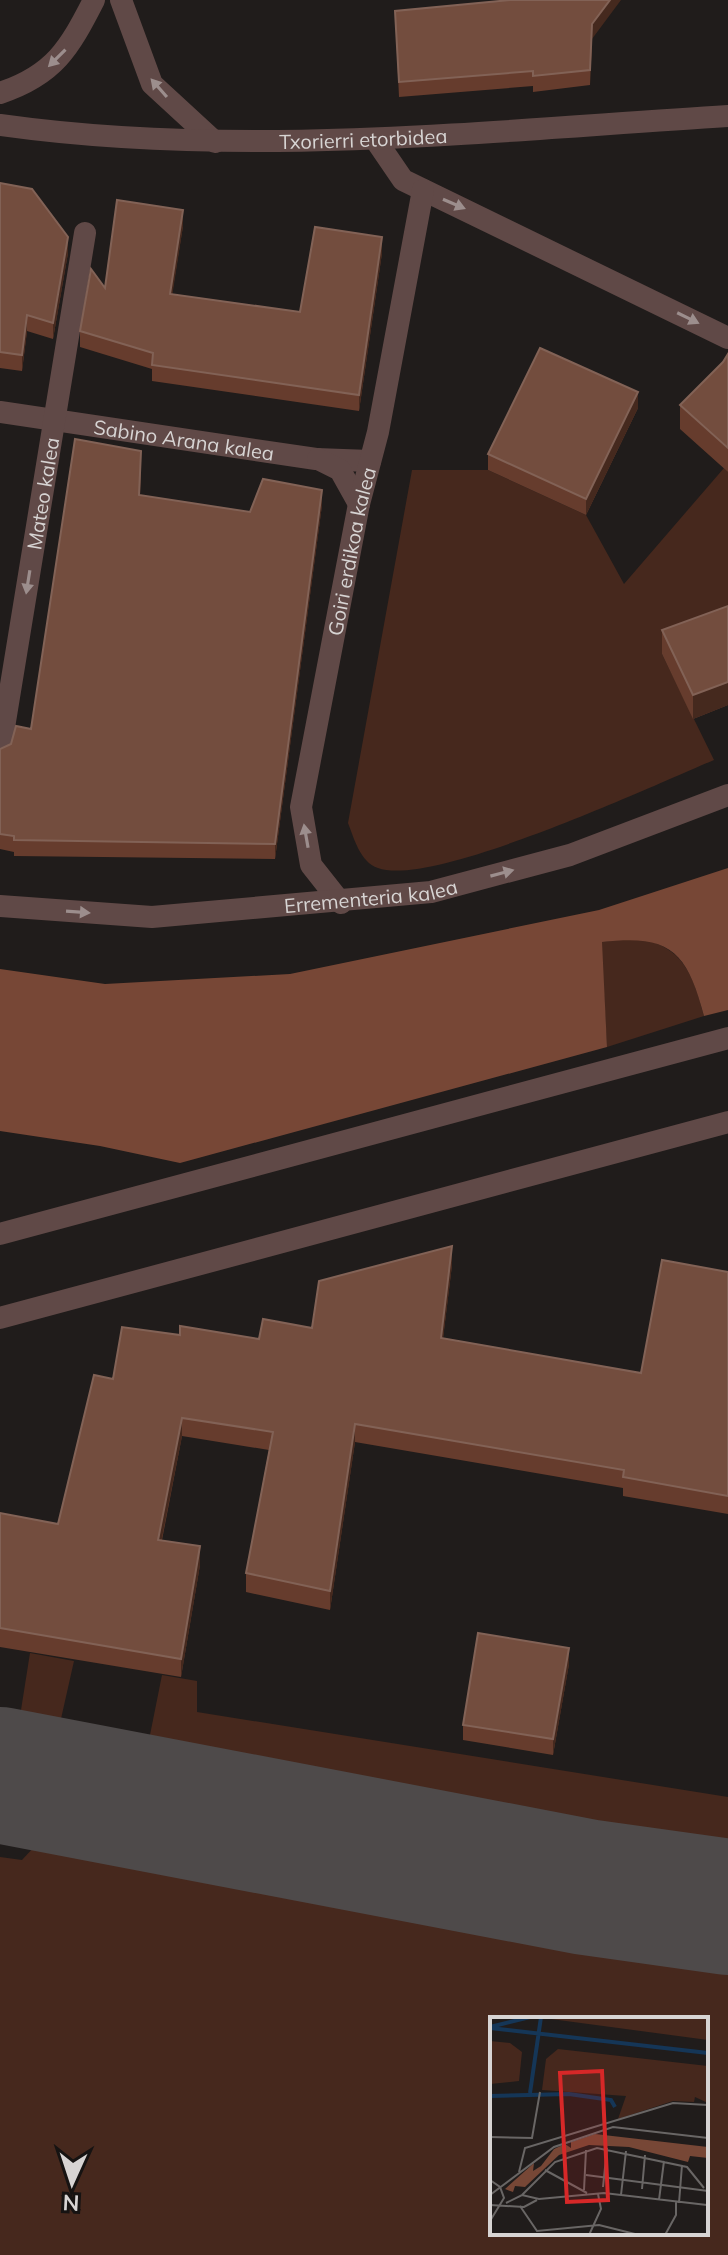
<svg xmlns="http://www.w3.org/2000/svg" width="728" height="2255" font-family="Mulish,sans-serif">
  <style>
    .green { fill: #46281d; fill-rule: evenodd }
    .forest { fill: #774736 }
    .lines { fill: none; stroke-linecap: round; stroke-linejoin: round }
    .taxiway { stroke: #4e4a4a; stroke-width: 136 }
    .service { stroke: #604947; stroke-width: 22 }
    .minor { stroke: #604947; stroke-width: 22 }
    .tertiary { stroke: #604947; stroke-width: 22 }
    .wall { fill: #663c2d }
    .shaded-wall { fill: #45291e }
    .building { fill: #734d3e; stroke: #826256; stroke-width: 2 }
    .oneway { fill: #9c8e8d }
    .labels { text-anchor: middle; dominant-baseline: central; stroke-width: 7; stroke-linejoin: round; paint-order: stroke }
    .street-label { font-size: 20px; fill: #d7d4d3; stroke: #161312 }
    .inset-river { fill: none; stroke: #153657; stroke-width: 4 }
    .inset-road { fill: none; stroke: #696665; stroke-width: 2 }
    .view { fill: #d62828; fill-opacity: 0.15; stroke: #d62828; stroke-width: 4 }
    .inset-edge { fill: none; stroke: #d7d4d3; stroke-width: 4 }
  </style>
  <rect width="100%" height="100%" fill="#201c1b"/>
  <path class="green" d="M724,468L728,472V629L662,654L714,760C652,786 433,888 378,868C360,862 354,838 348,823L412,470H488L586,515L624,584Z
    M637,938C683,946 693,974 704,1016L607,1047L601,942Z
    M30,1653L74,1661L56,1741L46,1754L15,1748Z
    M162,1675L197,1681V1712L728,1797V1878L592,1860L142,1775Z
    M60,1819L601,1913L728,1931V2255H0V1857L22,1860ZM492,2019H706V2233H492Z"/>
  <path class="forest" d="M728,868V1010L704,1016C687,951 670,934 602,942L607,1047L180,1163L100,1146L0,1131V969L105,984L290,974L599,910Z"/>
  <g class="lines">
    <path class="taxiway" d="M0,1775L586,1887L728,1907"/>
    <path class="service" d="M0,1234L728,1038
      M0,1318L728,1122"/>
    <g class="minor">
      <path d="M121,0L152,84L215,142"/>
      <path d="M0,93C54,75 69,49 94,0"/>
      <path d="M375,139L403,180L728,338"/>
      <path id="s1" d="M0,412L316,459L370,461"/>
      <path d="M318,459L340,470L359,504"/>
      <path id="s2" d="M0,752L85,233"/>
      <path id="s3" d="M341,903L311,865L301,807L359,504L378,432L423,190"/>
      <path id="s4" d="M0,906L152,917L431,892L570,855L728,795"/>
    </g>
    <path class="tertiary" id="s5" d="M0,125C242,159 486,131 728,116"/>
  </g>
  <path class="wall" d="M395,11L592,39L590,85L533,92V86L399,97Z
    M0,183L68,253L53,339L27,331L22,371L0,368Z
    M183,226L172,294L300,312L382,253L359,411L152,381V369L80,347V331L105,288Z
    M728,354V472L680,429V405L723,362Z
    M638,408L586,515L488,470V454Z
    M141,466L140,495L250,512L322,505L275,859L14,856V852L0,849V749L11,744L31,729Z
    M728,606V705L693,719L662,654V630Z
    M452,1265L443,1338L641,1373L728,1272V1514L623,1496V1488L355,1442L330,1610L246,1592V1573L269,1450L182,1436L162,1540L200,1565L181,1677L0,1647V1513L58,1524L113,1379L180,1335L259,1339L312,1328Z
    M569,1664L553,1755L463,1740V1725Z"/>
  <path class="shaded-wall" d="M610,0H621L592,39L590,85L592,24Z
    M183,210V226L170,310V294Z
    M68,237V253L53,339V323Z
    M382,237V253L359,411V395Z
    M27,315V331L22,371V355Z
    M638,392V408L586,515V499Z
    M322,490V505L275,859V844Z
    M728,682V705L693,719V695Z
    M452,1246V1265L441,1356V1338Z
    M182,1418V1436L158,1558V1540Z
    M355,1424V1442L330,1610V1591Z
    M200,1546V1565L181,1677V1659Z
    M569,1648V1664L553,1755V1739Z"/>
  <path class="building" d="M510,0H610L592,24L590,70L533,76V71L399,82L395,11Z
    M0,183L32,189L68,237L53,323L27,315L22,355L0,352Z
    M117,200L183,210L170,294L300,312L315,227L382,237L359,395L152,365L153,353L80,331L91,269L105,288Z
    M540,348L638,392L586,499L488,454Z
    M728,354V448L680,405L723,362Z
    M75,439L141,451L139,495L250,512L263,479L322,490L275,844L14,840V836L0,834V749L11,744L16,726L31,729Z
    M728,606V682L693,695L662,630Z
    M452,1246L441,1338L641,1373L662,1260L728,1272V1496L623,1477L624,1470L355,1424L330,1591L246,1573L273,1432L182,1418L158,1540L200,1546L181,1659L0,1628V1513L58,1524L94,1375L113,1379L122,1327L180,1335V1326L259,1339L263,1319L312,1328L319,1281Z
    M478,1633L569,1648L553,1739L463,1725Z"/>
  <defs><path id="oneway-solid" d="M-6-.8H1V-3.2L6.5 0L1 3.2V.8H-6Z" transform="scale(2)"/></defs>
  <g class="oneway">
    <use href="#oneway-solid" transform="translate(57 58) rotate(135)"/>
    <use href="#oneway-solid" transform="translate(159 88) rotate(-131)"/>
    <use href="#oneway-solid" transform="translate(454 204) rotate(23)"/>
    <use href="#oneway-solid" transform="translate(688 318) rotate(26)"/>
    <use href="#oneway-solid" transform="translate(28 582) rotate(99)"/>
    <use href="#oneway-solid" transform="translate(306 836) rotate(-100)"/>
    <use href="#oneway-solid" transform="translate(502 873) rotate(-15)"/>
    <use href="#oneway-solid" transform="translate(78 912) rotate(4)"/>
  </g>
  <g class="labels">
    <g class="street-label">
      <text stroke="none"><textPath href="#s5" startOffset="364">Txorierri etorbidea</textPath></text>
      <text stroke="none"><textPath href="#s1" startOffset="186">Sabino Arana kalea</textPath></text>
      <text stroke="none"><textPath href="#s2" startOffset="262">Mateo kalea</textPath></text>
      <text stroke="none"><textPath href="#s3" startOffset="368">Goiri erdikoa kalea</textPath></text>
      <text stroke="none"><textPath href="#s4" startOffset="372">Errementeria kalea</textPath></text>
    </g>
  </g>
  <g transform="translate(490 2017)">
    <rect width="218" height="218" fill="#201c1b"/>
    <path d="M218,0V23L61,2L62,0ZM0,24L20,26L32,35L29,64L0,67ZM68,32L218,49V86L205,80L204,85L183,84L128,102L136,79L52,73L56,42Z" fill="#46281d"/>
    <path d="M105,117L218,130V141L200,139L198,145L139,130L99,128L69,138L35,170L25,169L23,175L15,172L44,146L43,154L51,149L64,132L75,127L81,131V125Z" fill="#774736"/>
    <path class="inset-river" d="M0,10L40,0M0,11L218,36M40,76L51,0M0,79L79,77L121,83L125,90"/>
    <path class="inset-road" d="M0,120L42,121L50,75M55,153L97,176M29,155L35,131L183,86L218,88M96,158L218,174M0,163L10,170L14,181L0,204M113,170L117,131M152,172L155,138M94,173L96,133M0,178L64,130L123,110L218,121M32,178L65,145L107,131L197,150L214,171M131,178L136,134M169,183L174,144M16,186L32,178L49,182L114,176L217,188M189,186L192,148M0,188L34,190L47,183M30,189L47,214L109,208L149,218M99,218L111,192L108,177M175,218L186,198V185"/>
    <path class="view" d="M112,54L118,183L77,185L70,56Z"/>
    <rect width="218" height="218" class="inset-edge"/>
  </g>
  <g transform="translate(72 2183) rotate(183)" stroke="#161312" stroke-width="6" paint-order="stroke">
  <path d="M0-6L14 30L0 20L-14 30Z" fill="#d7d4d3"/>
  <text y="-12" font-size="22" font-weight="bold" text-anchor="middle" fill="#d7d4d3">N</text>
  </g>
</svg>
